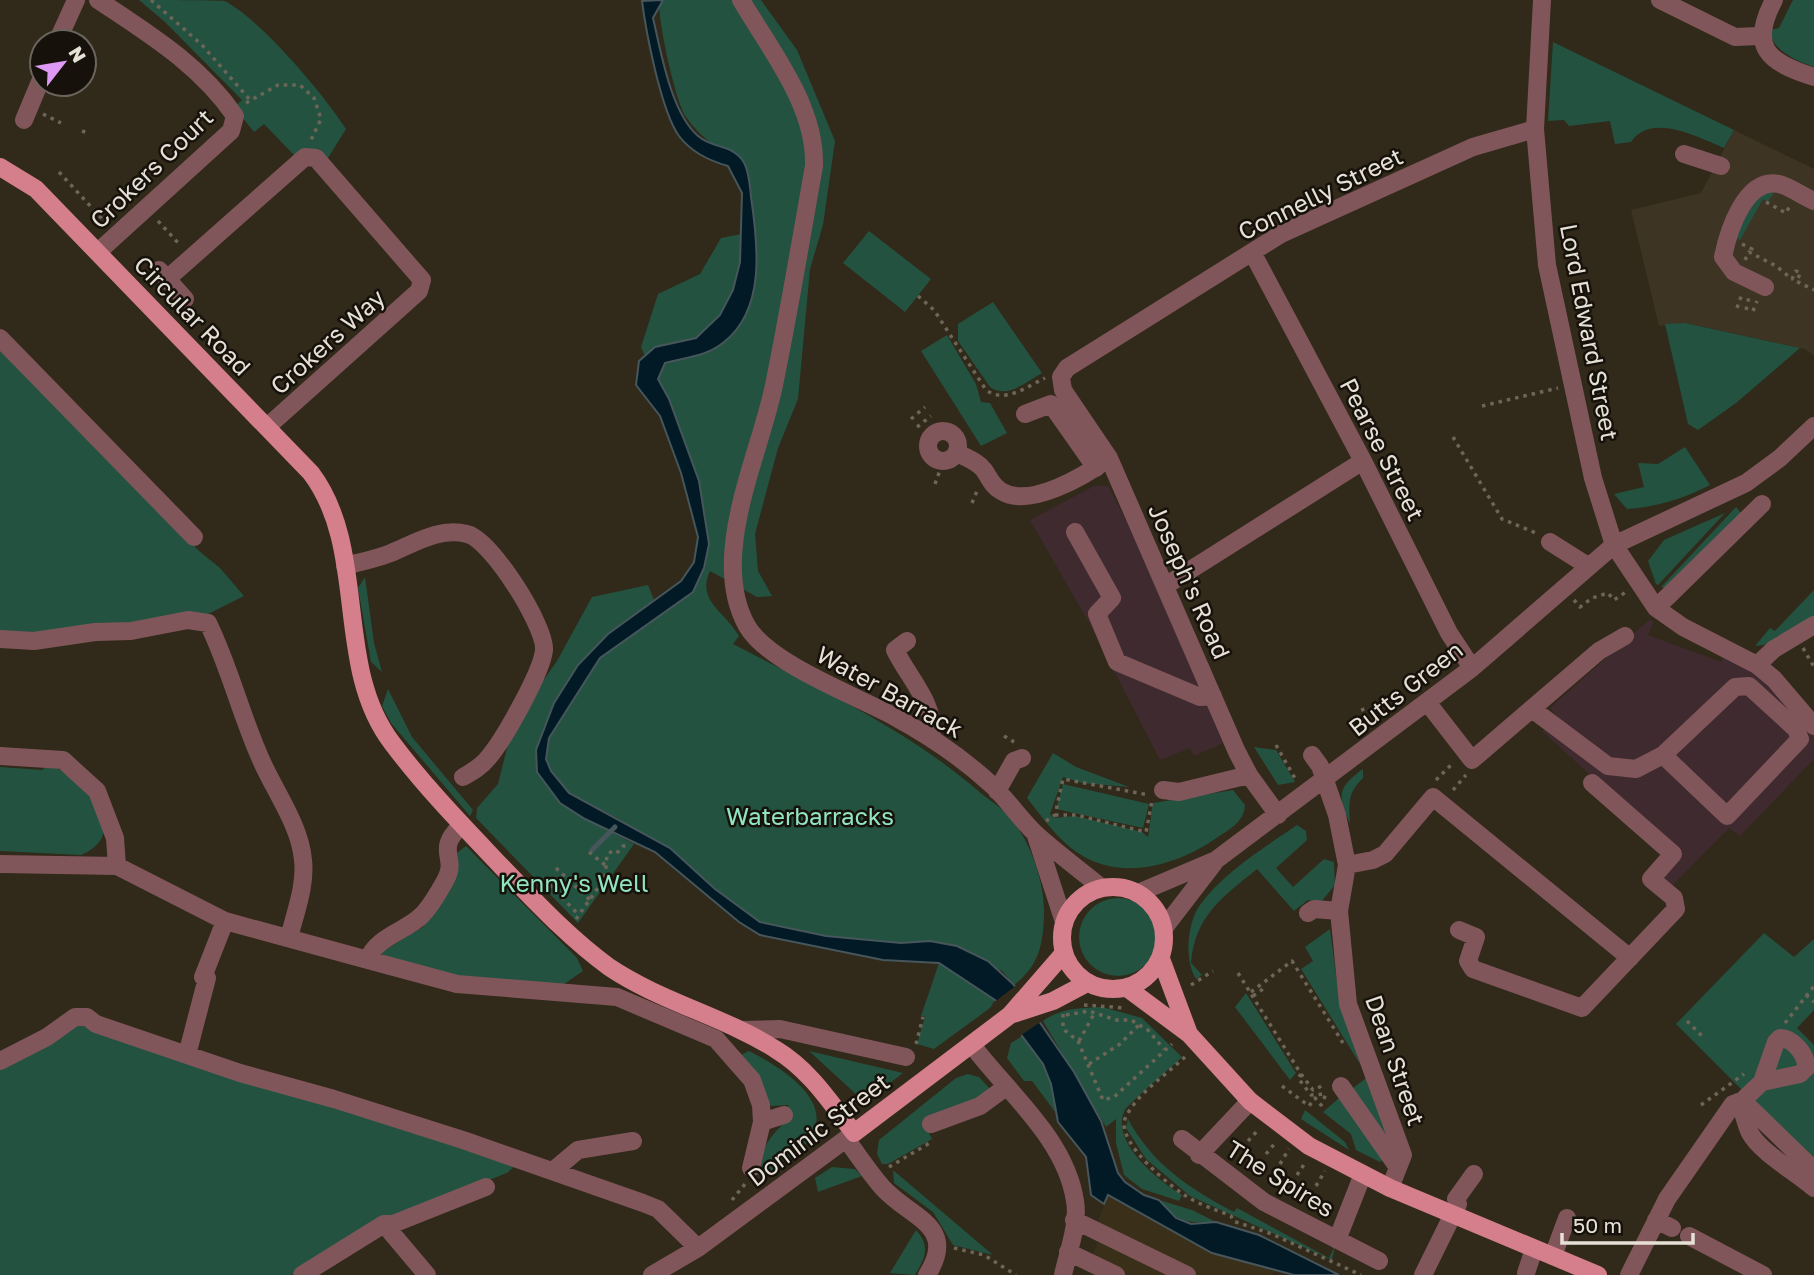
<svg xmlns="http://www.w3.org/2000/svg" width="1814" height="1275" font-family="'Golos Text',sans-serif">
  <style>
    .built { fill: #3a3019 }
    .industrial { fill: #3f2b2f }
    .medical { fill: #3d3424 }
    .green { fill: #235340 }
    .water { fill: #021a26; stroke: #46565b; stroke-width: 2 }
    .pier { fill: #312919 }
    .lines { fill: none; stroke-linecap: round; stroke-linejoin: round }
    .stream { stroke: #46565b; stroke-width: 5 }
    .path { stroke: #6d6658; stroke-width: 3.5; stroke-dasharray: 3.5 5; stroke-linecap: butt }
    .minor { stroke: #80565b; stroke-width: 18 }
    .major { stroke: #d47f8b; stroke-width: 18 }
    .labels { text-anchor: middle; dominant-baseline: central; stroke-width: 5; stroke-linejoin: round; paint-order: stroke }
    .street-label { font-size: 24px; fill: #e6e1d7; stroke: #16120b }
    .park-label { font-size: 24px; fill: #92e5c1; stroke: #16120b }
  </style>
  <rect width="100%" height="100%" fill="#312919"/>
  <path class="built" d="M1108,1195L1212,1253L1276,1271L1271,1275H1095L1087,1271L1099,1239V1219Z"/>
  <path class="industrial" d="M1094,486H1108L1137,541L1223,743L1194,756L1190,748L1160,760L1092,628L1030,520Z
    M1649,620L1654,621L1648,635L1721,662L1726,649L1760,672L1814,734V759L1740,836L1729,828L1668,890L1656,878L1676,853L1542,731L1557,717L1550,708Z"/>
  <path class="medical" d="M1734,130L1814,169V356L1805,349L1685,323L1659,326L1631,210L1701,193Z"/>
  <path class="green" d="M139,0C155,0 215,0 225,1C263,22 322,92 346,129L328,158L294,155L264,124L254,132L234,107L242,100L165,22Z
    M659,0H761L797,50L835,141L823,225L810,269L798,399L778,448L755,534L758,571L772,596L757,597L710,571C696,601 725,611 739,636L733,644C817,688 903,727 976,789C987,799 1003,808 1012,820C1032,845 1045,884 1044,915C1043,945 1039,966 1014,985L1002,971L930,941L901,943L826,936L760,922L619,819L569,793L585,819L634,844L578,923L476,818L477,808L498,784L509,740L522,711L557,661L592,597L648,585L660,615L693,592L706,517L693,463L641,347L658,294L700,274L721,238L751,232L745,167C724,153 701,139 686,117C675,100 658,21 659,0Z
    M1793,0H1814V67C1796,61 1771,50 1770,30L1779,28Z
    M1553,42L1734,130L1724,148C1698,137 1651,112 1631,142L1615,144L1610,121L1569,126L1564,120L1548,121Z
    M1762,192H1774L1768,202L1763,199L1740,240L1734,237L1755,196Z
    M869,231L931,279L905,312L843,263Z
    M993,302L1042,373C1026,382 1007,399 990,387L958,341V324Z
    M1685,323L1800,348L1736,403L1698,430L1688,424L1665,324Z
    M947,335L976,384L981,402L990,403L1007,433L981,446L921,351Z
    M0,345L199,551L220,568L244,596L208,614L122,627L0,635Z
    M1685,447L1710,485C1683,499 1656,507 1627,509L1614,494L1644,487L1638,463L1658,464Z
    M1736,507L1742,514L1665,588L1661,587Z
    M1725,513L1658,585L1656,584L1648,561L1664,540Z
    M365,577L374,643L382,672L371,662L358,588Z
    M1814,590V618L1771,644L1755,646L1770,628L1775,631Z
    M388,689L412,737L473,810L470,816L391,723L382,706Z
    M1254,747L1276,750L1295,782L1278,785Z
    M1053,753L1076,767L1129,787L1082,783L1063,777L1050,814L1054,818L1075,816L1142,832L1148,837L1153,803L1233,790L1245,805C1244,823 1228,830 1215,839C1177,865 1121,882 1078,853C1058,840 1042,817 1027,798Z
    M49,764C81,778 135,833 81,855L0,851V767L42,770Z
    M1363,769V778C1347,793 1349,804 1350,824C1338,795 1336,789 1363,769Z
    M1063,784L1149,804L1143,828L1056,809Z
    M1297,825L1306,831L1307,840L1276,868L1293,887L1324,859L1334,862L1335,885L1321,902L1308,900L1294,911L1257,869C1223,897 1195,915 1191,963L1202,975L1196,979C1184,960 1187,923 1200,905C1223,873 1265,847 1297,825Z
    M466,846L577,958L583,971L564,984L461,978L381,957L383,951L423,927L456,875L454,855Z
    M1079 937a39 39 0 1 1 78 0a39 39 0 1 1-78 0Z
    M1330,929L1339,998L1360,1064L1301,969L1313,961L1305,947Z
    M1764,933L1794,957L1814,939V1010L1797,1028L1814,1045V1162L1676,1024Z
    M939,963L995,1000L990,1008L934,1049L917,1044L925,1017L921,1016Z
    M1246,993L1296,1073L1290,1080L1235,1007Z
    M1102,1007L1142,1018L1182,1057C1173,1066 1129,1103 1125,1110C1109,1141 1158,1181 1182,1195L1179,1201L1142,1189L1124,1175L1116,1143V1119L1106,1127L1043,1021C1060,1008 1082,1008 1102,1007Z
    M81,1022L517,1164L507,1173L378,1223L291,1275H0V1064Z
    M1024,1035L1068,1086L1058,1122L1059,1117L1032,1081H1024L1007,1058L1011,1043Z
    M749,1051C777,1065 835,1099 811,1137C801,1154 780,1164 765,1176L756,1175C761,1149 769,1136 789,1119L788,1105L771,1106L737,1057Z
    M809,1051L903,1073L878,1092L857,1095Z
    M968,1074L979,1077L990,1089C971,1107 945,1108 923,1121L932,1139L888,1164H882L877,1154L879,1140L956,1078Z
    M1366,1078L1395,1149L1352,1089Z
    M1339,1098L1383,1159L1380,1162L1356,1150L1351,1134L1323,1112Z
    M1305,1110L1345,1142L1349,1150L1301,1119Z
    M1128,1119C1152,1164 1190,1189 1234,1212L1237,1208L1329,1258L1335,1246L1332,1260L1190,1196L1146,1159L1126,1128Z
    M832,1167L855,1169L862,1176L818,1192L815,1178Z
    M893,1170L993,1255L953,1245L933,1212L894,1183Z
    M1159,1200L1192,1210L1216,1222C1191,1224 1174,1222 1159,1200Z
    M916,1230C931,1247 925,1258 915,1275L890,1273Z"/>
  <path class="water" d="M663,0L653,18C661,52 671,113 698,136C713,149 732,144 743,161C749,170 750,186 751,197C758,244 766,309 724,342C706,357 686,357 665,363L658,379L669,399L699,481L709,544L704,568L693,592L600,658L549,738L546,759L551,771L569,793L670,848L715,889L760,922L826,936L901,943L930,941L957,946L988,961L1014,985L1074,1072L1101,1121L1118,1173L1125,1182L1144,1195L1159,1200L1176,1218L1191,1224L1216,1222L1259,1235L1339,1275H1294L1212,1253L1108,1195L1104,1204L1091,1195L1086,1157L1058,1122L1051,1084L1043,1064L995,1000L939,963L883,960L760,935L739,922L655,852L585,819L560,803L537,772L536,750L554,703L578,665L608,634L681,581L694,562L698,537L681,473L660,416L636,385L639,361L655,347L696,338L720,315L733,290L740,262L742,193L728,166C710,161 691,152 679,136C661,111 646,32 642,1Z"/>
  <path class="pier" d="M1018,984L1045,1019L1020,1036L993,1003Z"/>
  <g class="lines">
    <path class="stream" d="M592,850L615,827"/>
    <path class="path" d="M151,0L202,45L250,100
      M246,103L278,85H300L314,98L321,119L310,142
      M43,114L61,123
      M82,131L90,134
      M59,172L105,222
      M1766,202L1786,213L1790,205
      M158,221L181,246
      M1742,244L1752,249L1749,252
      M1745,260L1749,252L1776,266L1792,279L1796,271L1801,273L1796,281L1814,290
      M918,296L934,310L986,390C1005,404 1026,387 1045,378
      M1737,308L1742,294
      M1746,310L1749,297
      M1753,311L1757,301
      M1482,406L1558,388
      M911,419L925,407
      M917,427L931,416
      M1453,437L1502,519L1536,533
      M935,484L943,462
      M972,503L977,491
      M1574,600L1580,607L1592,598L1608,593L1614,600L1626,592
      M1803,648L1814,667
      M1362,708L1369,724
      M1004,736L1014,742
      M1276,745L1296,780
      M1436,780L1453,763
      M1453,790L1466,775
      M1055,815H1076L1146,832L1152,801
      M1046,821L1055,815L1063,779L1149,795
      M589,852L605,865
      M556,868L590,900
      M544,879L579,915
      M576,919L605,878L607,854L615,850L618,852L623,846H630
      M1238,973L1301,1074L1298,1078L1311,1095L1326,1094
      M1191,985L1213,971
      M1251,992L1292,961L1343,1043
      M1806,995L1814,1002
      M1253,996L1263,989
      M1084,1005L1125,1008
      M1063,1014V1029L1078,1041L1103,1100L1114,1097L1172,1044
      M1066,1015L1089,1011L1116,1020H1131L1148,1030L1164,1049
      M1687,1021L1702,1036
      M1785,1023L1814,986
      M1079,1041L1095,1012
      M916,1044L923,1017
      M1185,1057C1167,1074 1135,1095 1125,1119C1116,1142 1172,1189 1191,1199C1203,1206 1217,1210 1231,1216L1233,1221L1272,1234L1361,1275
      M1089,1064L1120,1044L1140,1024
      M1301,1074L1313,1090L1324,1085
      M1282,1086L1309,1106L1315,1098L1321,1105L1326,1094
      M1701,1105L1744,1074
      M1248,1141L1259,1129
      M1266,1154L1276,1142
      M1280,1164L1289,1149
      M889,1167L933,1141
      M1297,1175L1305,1163
      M1316,1186L1325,1171
      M732,1200L745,1184
      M954,1248L984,1255L1016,1275"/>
    <path class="minor" d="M741,0C771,51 816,106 814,166C801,239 789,312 774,385C760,455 708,557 747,626C769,664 857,696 895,717C930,736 964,759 994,787C1009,802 1021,820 1036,834C1057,853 1080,870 1102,888
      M1542,0L1535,129L1547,265L1593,478L1614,545L1656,608L1683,627L1757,665L1774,679L1814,726
      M1660,0L1735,37L1760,36
      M1774,0C1749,47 1767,62 1814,77
      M57,42L76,0
      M24,120L42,77
      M1684,154L1721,166
      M98,252L231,131L235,116C200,65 149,34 98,0
      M1252,252L1363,461L1449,633L1472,668
      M159,270L185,299
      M167,279L305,157L316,158L422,280L419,291L267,427
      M1765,287L1734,272L1723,257C1728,232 1745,177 1779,184C1790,187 1803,196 1814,201
      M0,338L194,537
      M1025,414L1051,404L1096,468
      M928 446a15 15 0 1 1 30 0a15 15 0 1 1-30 0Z
      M957,453C967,458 977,461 984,470C989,477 992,486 1001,491C1029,509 1085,476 1109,458
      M1075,532L1112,598L1097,614L1117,662L1200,697L1213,696
      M1550,542L1588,566
      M345,566C360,562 376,559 391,553C415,543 440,527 467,534C491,539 546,627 544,650C542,672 503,741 488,758C481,767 472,772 463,777
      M1165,586L1363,461
      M1656,608L1762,504
      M0,639L34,641L95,632L131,631L188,620L208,623C230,668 241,716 262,762C276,793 300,826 303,860C306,886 295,913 289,938
      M907,641L895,650C909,679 937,705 931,738
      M1757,665L1774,649L1814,625
      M1427,702L1472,760L1599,651L1625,636
      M1532,709L1608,766L1636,769L1663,755L1735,687L1749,686L1796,729L1800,739L1727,816L1663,755
      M1312,755L1320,766L1337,815L1347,865L1339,911L1348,1004L1403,1155L1390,1188
      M0,756L63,760L97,791L115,838L117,866L0,864
      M1163,790L1179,792L1249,775
      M997,791L1014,761L1022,758
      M1278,815L1249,775L1237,752L1109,458L1063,390L1061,377L1067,368L1281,234L1473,147L1535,129
      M1035,833L1064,922
      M1347,865L1373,860L1385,854L1433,797L1630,958
      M117,866L225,921L368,960C375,937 407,931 422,915C431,906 440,890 446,879C458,857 434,850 462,825
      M1138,893L1216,860L1472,668L1614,545L1746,483L1780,458L1814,426
      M1308,913L1314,909L1339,911
      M1164,928L1214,863
      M1459,930L1476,937L1468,961L1473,969L1582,1008L1676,909L1674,898L1651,879L1673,854L1592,783
      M368,960L457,984L617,997L716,1039L752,1080L761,1105L762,1122L751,1168
      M741,1030L780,1029L906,1057
      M1780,1038C1793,1038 1807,1055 1806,1068L1800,1074L1762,1082L1776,1042Z
      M972,1045C1008,1093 1066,1139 1075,1201C1079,1224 1068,1252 1063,1275
      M187,1055L207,978L203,977L225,921
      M0,1061L47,1037L75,1017H87L96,1024L240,1073L334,1099L463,1140L643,1203L658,1209L698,1248
      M1341,1086L1397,1166
      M1738,1102C1745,1114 1745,1123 1750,1133C1760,1152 1797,1173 1814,1188
      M1744,1102L1814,1170
      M762,1122L784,1115
      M931,1124L980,1106L1006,1087
      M846,1139C858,1155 869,1172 882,1187C909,1218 959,1225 927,1275
      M1182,1139L1264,1202L1379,1261
      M1199,1155L1250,1101
      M554,1170L578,1150L633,1141
      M1074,1220L1187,1275
      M1656,1220L1672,1228
      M384,1224L427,1275
      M1689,1236L1763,1275
      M1337,1240L1363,1174
      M1068,1252L1116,1275
      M1553,1256L1567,1218
      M1526,1273L1534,1249
      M302,1275L384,1224H393L486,1187
      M652,1275L698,1248L854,1133
      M1423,1275L1458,1204L1456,1199L1474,1174
      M1629,1275L1667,1199L1733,1104L1742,1101L1762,1082"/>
    <path class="major" d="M0,167L36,189L311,473C369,550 333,666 392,743C425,787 463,826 501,866C535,901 569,938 609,967C661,1002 723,1016 775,1049C810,1070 830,1102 854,1133L1010,1015L1064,953
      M1062 938a51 51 0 1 1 102 0a51 51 0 1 1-102 0Z
      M1161,959L1189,1034
      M1127,988L1189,1034L1250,1101L1309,1146L1390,1188L1598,1275
      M1010,1015L1053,1001L1087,983"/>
  </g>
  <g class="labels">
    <g class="street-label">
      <text transform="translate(151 168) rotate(-44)">Crokers Court</text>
      <text transform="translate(1320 193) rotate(-26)">Connelly Street</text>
      <text transform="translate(193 315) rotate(46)">Circular Road</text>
      <text transform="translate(1590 332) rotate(79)">Lord Edward Street</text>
      <text transform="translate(327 341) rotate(-42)">Crokers Way</text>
      <text transform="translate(1383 449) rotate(63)">Pearse Street</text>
      <text transform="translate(1190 581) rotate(66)">Joseph's Road</text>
      <text transform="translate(1405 688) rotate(-38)">Butts Green</text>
      <text transform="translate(890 691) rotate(29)">Water Barrack</text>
      <text transform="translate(1396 1060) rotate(71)">Dean Street</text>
      <text transform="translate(818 1129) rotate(-37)">Dominic Street</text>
      <text transform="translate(1281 1178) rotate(32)">The Spires</text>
    </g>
    <g class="park-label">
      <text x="810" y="815">Waterbarracks</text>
      <text x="574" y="882">Kenny's Well</text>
    </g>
  </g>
  <g transform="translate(63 63) rotate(59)"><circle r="33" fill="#16120b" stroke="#69655d" stroke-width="2"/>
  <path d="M0-5L12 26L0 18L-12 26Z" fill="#dd99f3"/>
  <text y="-10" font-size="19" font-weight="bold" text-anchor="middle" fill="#e6e1d7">N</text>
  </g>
  <path d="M1562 1233v10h131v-10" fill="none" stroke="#e6e1d7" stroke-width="3.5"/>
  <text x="1573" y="1233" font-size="21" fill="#e6e1d7" stroke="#16120b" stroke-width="5" paint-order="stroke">50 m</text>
</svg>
